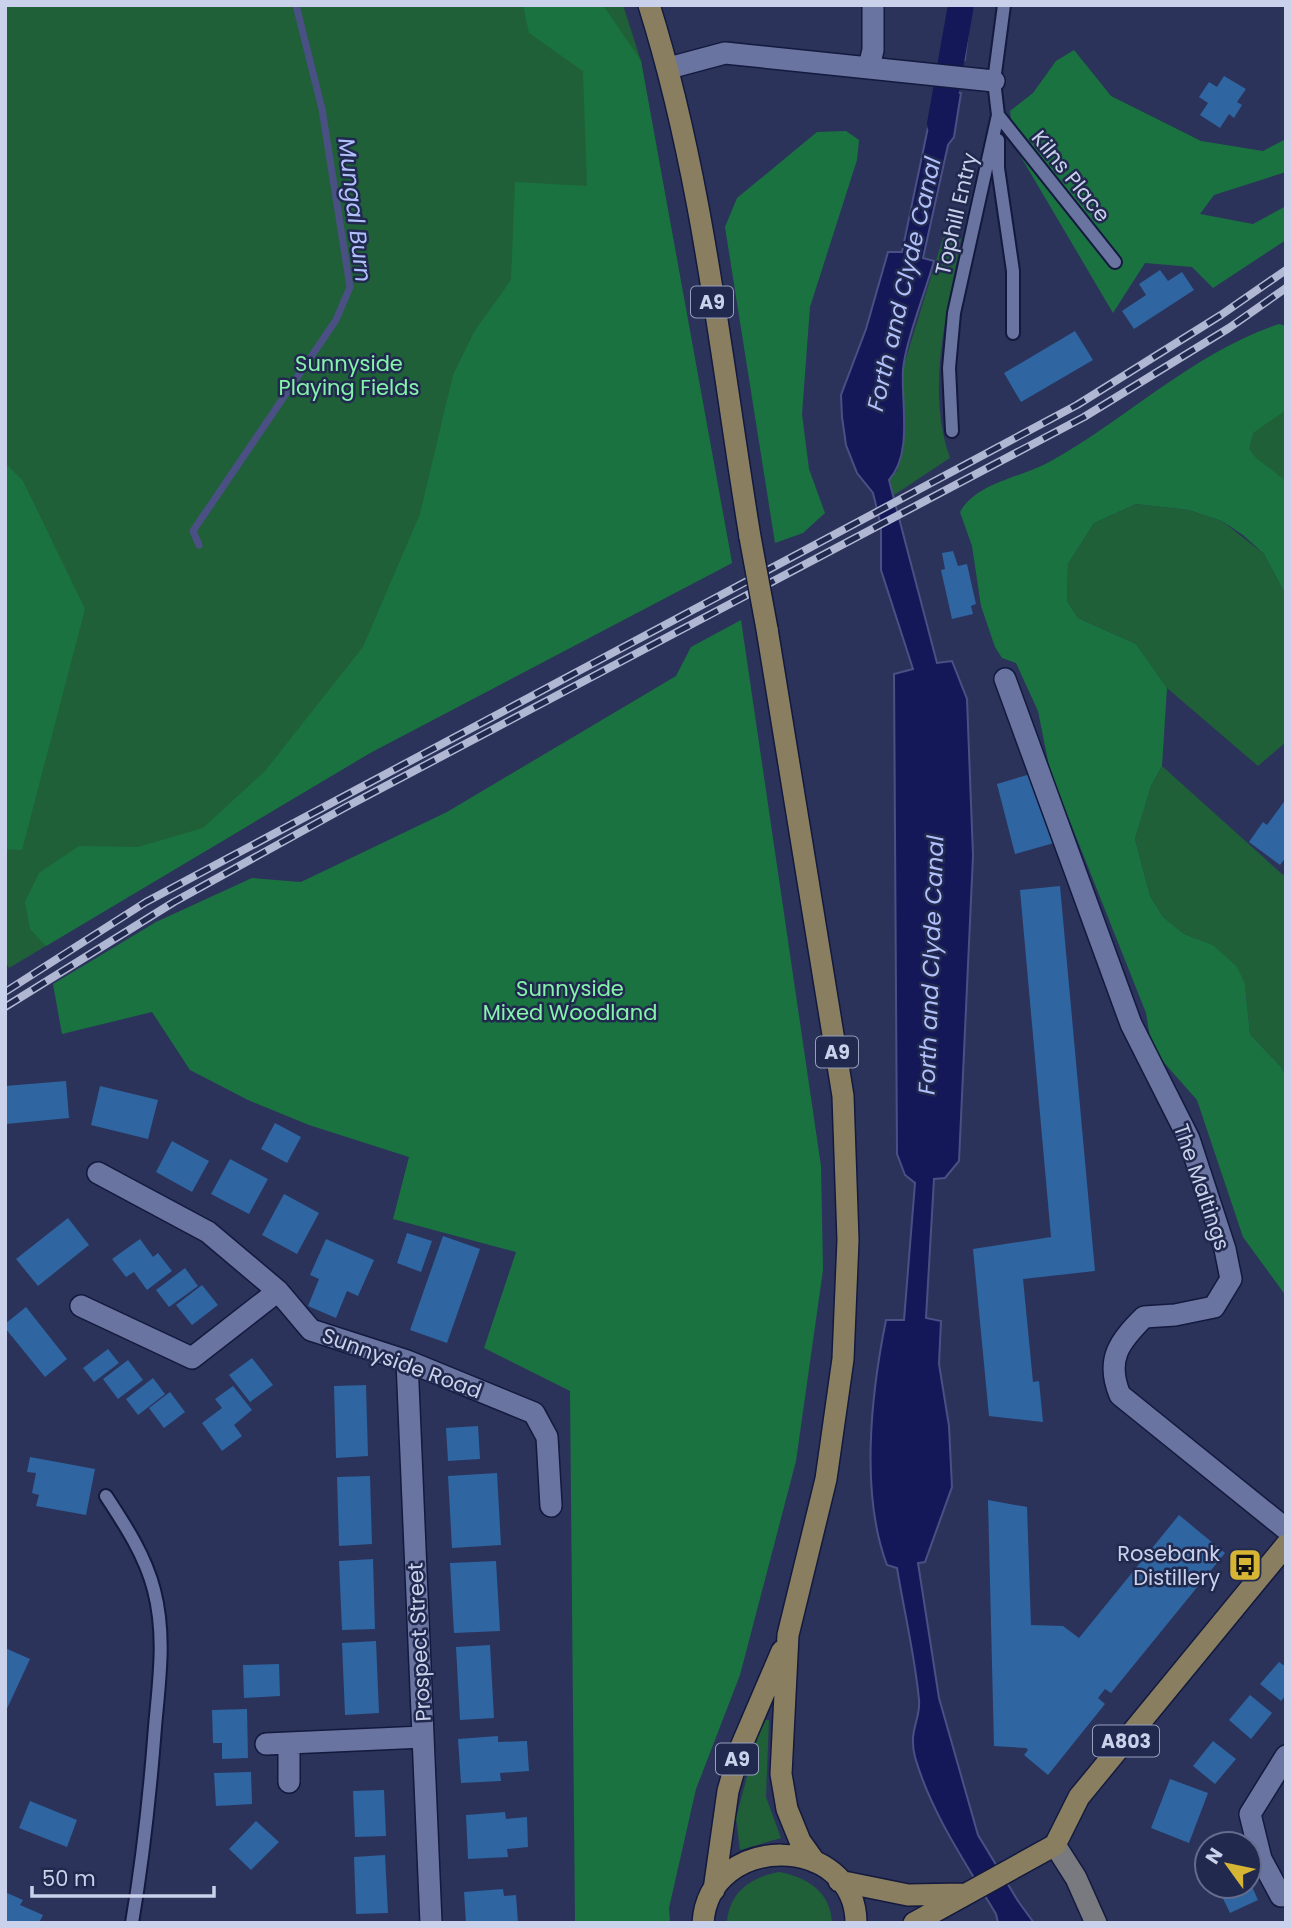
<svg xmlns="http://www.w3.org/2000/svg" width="1291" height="1928" font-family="Poppins,sans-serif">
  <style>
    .green { fill: #1f6039 }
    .forest { fill: #1b7241 }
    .water { fill: #151858; stroke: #4b5084; stroke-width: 2 }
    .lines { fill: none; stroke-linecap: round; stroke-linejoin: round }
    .stream { stroke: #4b5084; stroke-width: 7 }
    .canal { stroke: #151858; stroke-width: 26 }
    .building { fill: #2f65a1 }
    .lane-casing { stroke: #14193e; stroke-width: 16 }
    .street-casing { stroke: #14193e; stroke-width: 24 }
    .secondary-casing { stroke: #14193e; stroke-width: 24 }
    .primary-casing { stroke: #14193e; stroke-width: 24 }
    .lane { stroke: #6974a0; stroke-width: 12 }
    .street { stroke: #6974a0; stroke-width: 21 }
    .secondary { stroke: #797a80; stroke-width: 21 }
    .primary { stroke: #897f60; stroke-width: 21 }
    .rail-casing { stroke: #b0b7d3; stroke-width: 8 }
    .rail { stroke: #21294f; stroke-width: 5; stroke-dasharray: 16; stroke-linecap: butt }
    .primary-bridge-casing { stroke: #14193e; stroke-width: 24; stroke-linecap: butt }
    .primary-bridge { stroke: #897f60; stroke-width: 21 }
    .labels { text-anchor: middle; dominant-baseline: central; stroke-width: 5; stroke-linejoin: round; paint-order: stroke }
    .shield { fill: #21294f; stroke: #979fbc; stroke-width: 2 }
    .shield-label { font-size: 19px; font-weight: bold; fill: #cad1ea }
    .street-label { font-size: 21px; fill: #cad1ea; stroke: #21294f }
    .park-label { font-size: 21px; fill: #86f3ab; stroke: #21294f }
    .poi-label { font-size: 21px; fill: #cad1ea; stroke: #21294f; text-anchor: end }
    .water-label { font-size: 23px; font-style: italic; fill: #b1c0fb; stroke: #21294f }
  </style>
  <rect width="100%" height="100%" fill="#2b335a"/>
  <path class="green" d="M5,5H623L641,61L732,563L370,753L9,968L5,961Z
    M955,233L961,239C948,311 925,387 950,458L894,495L889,480L897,471L904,427L903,368L943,238Z
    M1286,359V535L1190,421Z
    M1136,504L1189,510L1222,521L1264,554L1286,595V742L1258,766L1167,688L1136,644L1078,618L1067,601L1068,564L1094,523Z
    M1162,766L1283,875L1286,872V1077L1281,1067L1250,1034L1245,984L1213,945L1184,934L1163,917L1150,896L1135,839L1151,786Z
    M762,1720H769L766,1797L781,1838L740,1850L736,1818Z
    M779,1872C807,1877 831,1892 832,1923H727C729,1892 751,1877 779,1872Z"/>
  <path class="forest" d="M523,5H603L641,61L732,563L370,753L46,946L30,929L25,902L39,873L79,846L138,847L203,828L265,771L363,647L420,514L453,375L474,332L511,280L515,182L587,186L583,71L529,33Z
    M1074,50L1111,96L1201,141L1263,151L1286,139V172L1214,195L1200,214L1253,224L1286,206V240L1213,288L1192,267L1145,263L1113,313L1014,145L1010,111L1033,93L1056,61Z
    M846,131L859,140L857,160L810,307L802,414L809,469L825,513L803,533L775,543L725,227L737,198L817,132Z
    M1279,324L1286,326V410L1253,433L1249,449L1256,458L1286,481V595L1264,554L1243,535L1222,521L1189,510L1136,504L1094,523L1068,564L1067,601L1078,618L1136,644L1167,688L1162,766L1151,786L1135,839L1150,896L1163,917L1184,934L1213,945L1237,967L1245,984L1250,1034L1281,1067L1286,1077V1296L1243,1237L1197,1100L1152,1049L1146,1013L1050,771L1038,711L1016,663L1002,658L995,647L981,606L972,546L960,512C977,482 1021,478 1051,461C1128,418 1194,352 1279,324Z
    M5,463L23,481L85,609L22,850L5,849Z
    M741,620L821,1166L823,1270L796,1461L740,1675L696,1789L669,1908L670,1923H575L570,1391L484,1348L516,1252L393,1219L409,1157L309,1125L248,1100L190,1070L152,1012L62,1034L53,984L156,922L252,878L301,882L447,812L676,676L691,647Z"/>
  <path class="water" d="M949,5H971L965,60L941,55Z
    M936,89L961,93L954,137L948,145L923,258L934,261C926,290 905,343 903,370C901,404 913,453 889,480L937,663L952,661L967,699L973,856L959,1161L945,1178L934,1179L926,1318L941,1321L939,1364L949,1426L952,1487L925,1562L918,1563L939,1698L978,1835L1018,1901L1034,1923H998L996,1914C967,1865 931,1813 915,1757C908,1730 921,1719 919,1700C915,1656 904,1611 897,1568L887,1565C860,1494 871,1394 886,1320H904L915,1183L905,1175L897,1154L894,674L913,669L881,570V526L873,493L857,473L846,445L842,417L841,395L866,329L888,252H902Z"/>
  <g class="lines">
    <path class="stream" d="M199,545L193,531L336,320L350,287L322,109L296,5"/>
    <path class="canal" d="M940,124L961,5"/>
  </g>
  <path class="building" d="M1224,76L1246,89L1237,102L1242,105L1234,118L1229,114L1220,128L1200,115L1208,103L1199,97L1209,82L1217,87Z
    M1160,270L1168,281L1182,272L1194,290L1134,329L1122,311L1146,295L1139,284Z
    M1075,331L1093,360L1021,402L1004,373Z
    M953,551L958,566L967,564L976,604L971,606L973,614L952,619L941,570L945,569L942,553Z
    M1034,773L1054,843L1015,854L997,784Z
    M1286,799V857L1280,865L1249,842L1263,822L1267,825Z
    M1060,886L1095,1271L1023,1279L1033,1382L1039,1381L1043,1422L989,1416L973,1249L1051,1237L1020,890Z
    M66,1081L69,1118L6,1124L5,1086Z
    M100,1086L158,1100L148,1139L91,1125Z
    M275,1123L301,1137L287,1163L261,1149Z
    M172,1141L209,1161L192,1192L156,1172Z
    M230,1159L268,1179L249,1214L211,1194Z
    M284,1194L319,1213L297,1254L262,1235Z
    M68,1218L89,1245L38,1286L16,1259Z
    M407,1233L432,1241L421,1272L397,1263Z
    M443,1236L480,1249L447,1343L410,1330Z
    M140,1239L153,1257L158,1253L172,1271L147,1290L134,1272L126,1277L112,1259Z
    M326,1239L374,1260L358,1296L347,1291L336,1318L308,1306L319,1279L310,1275Z
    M185,1268L198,1286L169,1307L156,1290Z
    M202,1285L218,1305L192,1325L176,1305Z
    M26,1307L67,1359L45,1377L5,1328V1324Z
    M108,1349L119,1363L94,1382L83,1368Z
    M252,1358L273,1385L250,1402L229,1375Z
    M128,1360L143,1380L118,1399L103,1379Z
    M153,1378L165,1394L138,1415L126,1399Z
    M366,1385L368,1456L336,1458L334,1386Z
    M233,1386L252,1410L234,1425L242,1436L222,1451L202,1423L222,1408L215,1399Z
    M170,1392L185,1412L164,1428L149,1408Z
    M478,1426L480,1459L448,1461L446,1428Z
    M30,1457L95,1469L86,1515L36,1506L39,1495L32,1493L36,1473L27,1472Z
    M497,1473L501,1545L452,1548L448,1476Z
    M370,1476L372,1544L339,1546L337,1477Z
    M988,1500L1027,1507L1031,1625L1063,1626L1079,1638L1179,1515L1225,1553L1111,1693L1105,1689L1098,1698L1105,1704L1048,1775L1024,1755L1028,1750L1026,1748L994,1746Z
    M373,1559L375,1629L342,1630L339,1561Z
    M496,1561L500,1631L454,1633L450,1563Z
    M376,1641L379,1713L345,1715L342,1643Z
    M490,1645L494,1718L460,1720L456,1647Z
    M5,1648L30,1659L5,1713Z
    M1279,1662L1286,1667V1695L1281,1701L1260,1684Z
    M279,1664L280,1696L244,1698L243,1665Z
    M1250,1695L1272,1713L1251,1739L1229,1720Z
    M247,1709L248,1758L222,1759V1743H213L212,1710Z
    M498,1736V1742L527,1741L529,1771L500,1773L501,1781L461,1783L458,1739Z
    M1213,1741L1236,1759L1215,1784L1193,1766Z
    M251,1772L252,1804L216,1806L214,1773Z
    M1170,1779L1208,1793L1189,1843L1151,1828Z
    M384,1790L386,1836L355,1837L353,1791Z
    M30,1801L77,1820L67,1847L19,1828Z
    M505,1812L506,1819L527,1817L528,1847L507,1849L508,1857L468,1859L466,1815Z
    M256,1821L279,1842L251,1870L229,1849Z
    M385,1855L388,1913L356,1914L354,1857Z
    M1249,1880L1258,1900L1230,1913L1217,1886H1249Z
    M503,1889L504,1896L516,1895L518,1923H466L464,1892Z
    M5,1892L23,1900L20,1905L43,1915L39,1923H6Z"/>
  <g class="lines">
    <defs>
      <path id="lane" d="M998,115L1115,262
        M998,140V168L1013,271V333
        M952,431L949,368L954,313L998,115L994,81L1004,5
        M106,1496C125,1525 145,1555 154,1590C166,1636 159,1681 155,1727C150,1793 143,1858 132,1923"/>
      <path id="street" d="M869,67L873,50V5
        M669,68L725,53L994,81
        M1005,679L1131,1024L1189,1139L1225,1249L1231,1279L1214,1307L1175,1315L1144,1317C1120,1341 1105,1359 1120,1395L1286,1529
        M98,1173L208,1232L278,1291L311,1330L407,1361L534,1413L547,1437L551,1506
        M81,1306L192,1358L278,1291
        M407,1361L431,1923
        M266,1744L423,1737
        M289,1782V1743
        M1281,1896L1261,1859L1250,1814L1286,1756"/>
      <path id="secondary" d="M1055,1845L1076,1878L1096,1923"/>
      <path id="primary" d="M649,5C703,177 721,359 750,537
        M767,629L843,1096L848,1240L843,1359L826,1479L788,1635L781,1774L787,1809L800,1841L815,1862
        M839,1881L908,1895L965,1894
        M714,1890L728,1791L740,1749L782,1651
        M703,1923C709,1831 856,1834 856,1923
        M914,1923L1055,1845L1079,1797L1286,1545"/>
    </defs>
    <use href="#lane" class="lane-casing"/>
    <use href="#street" class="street-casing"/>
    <use href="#secondary" class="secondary-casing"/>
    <use href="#primary" class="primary-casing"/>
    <use href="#lane" class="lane"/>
    <use href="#street" class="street"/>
    <use href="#secondary" class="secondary"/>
    <use href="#primary" class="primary"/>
    <defs>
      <path id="rail" d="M5,992L146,902L1077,405L1221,315L1286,270
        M5,1007L174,902L344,808L1084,417L1229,328L1286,288"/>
    </defs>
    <use href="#rail" class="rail-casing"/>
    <use href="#rail" class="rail"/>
    <defs>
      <path id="primary-bridge" d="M750,537L767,629"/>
    </defs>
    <use href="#primary-bridge" class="primary-bridge-casing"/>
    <use href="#primary-bridge" class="primary-bridge"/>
  </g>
  <defs>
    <symbol id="bus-square" viewBox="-11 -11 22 22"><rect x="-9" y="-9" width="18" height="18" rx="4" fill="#d6b534" stroke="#21294f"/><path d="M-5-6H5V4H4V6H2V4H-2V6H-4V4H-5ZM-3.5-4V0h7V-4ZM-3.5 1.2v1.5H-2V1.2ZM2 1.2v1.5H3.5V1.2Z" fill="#111"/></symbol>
  </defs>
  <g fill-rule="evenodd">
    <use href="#bus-square" x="1226" y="1546" width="38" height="38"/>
  </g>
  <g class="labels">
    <g class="shield">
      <rect x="691" y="286.5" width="42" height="31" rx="5"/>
      <rect x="816" y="1036.5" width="42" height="31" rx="5"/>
      <rect x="1093" y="1725.5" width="66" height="31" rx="5"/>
      <rect x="716" y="1743.5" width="42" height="31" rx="5"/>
    </g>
    <g class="shield-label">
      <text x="712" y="302">A9</text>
      <text x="837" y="1052">A9</text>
      <text x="1126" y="1741">A803</text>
      <text x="737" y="1759">A9</text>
    </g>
    <g class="street-label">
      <text transform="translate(1071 176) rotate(51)">Kilns Place</text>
      <text transform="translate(956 214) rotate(-77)">Tophill Entry</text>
      <text transform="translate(1202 1187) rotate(71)">The Maltings</text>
      <text transform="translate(402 1363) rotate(20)">Sunnyside Road</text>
      <text transform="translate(419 1642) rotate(-93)">Prospect Street</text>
    </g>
    <g class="park-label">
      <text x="349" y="363">Sunnyside<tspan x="349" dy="24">Playing Fields</tspan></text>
      <text x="570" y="988">Sunnyside<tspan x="570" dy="24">Mixed Woodland</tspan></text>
    </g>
    <g class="poi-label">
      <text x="1220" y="1553">Rosebank<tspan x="1220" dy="24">Distillery</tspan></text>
    </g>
    <g class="water-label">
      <text transform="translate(355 210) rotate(83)">Mungal Burn</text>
      <text transform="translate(904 284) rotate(-77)">Forth and Clyde Canal</text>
      <text transform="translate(931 965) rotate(-88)">Forth and Clyde Canal</text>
    </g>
  </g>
  <rect width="1291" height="1928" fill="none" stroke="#cad1ea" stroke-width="14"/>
  <g transform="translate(1228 1865) rotate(303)"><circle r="33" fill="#21294f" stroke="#656c8d" stroke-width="2"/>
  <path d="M0-5L12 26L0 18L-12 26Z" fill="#d6b534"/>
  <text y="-10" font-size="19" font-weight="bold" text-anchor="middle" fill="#cad1ea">N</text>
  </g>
  <path d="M32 1886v10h182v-10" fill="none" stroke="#cad1ea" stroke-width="3.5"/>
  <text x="42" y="1886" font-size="21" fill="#cad1ea" stroke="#21294f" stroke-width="5" paint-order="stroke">50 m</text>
</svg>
